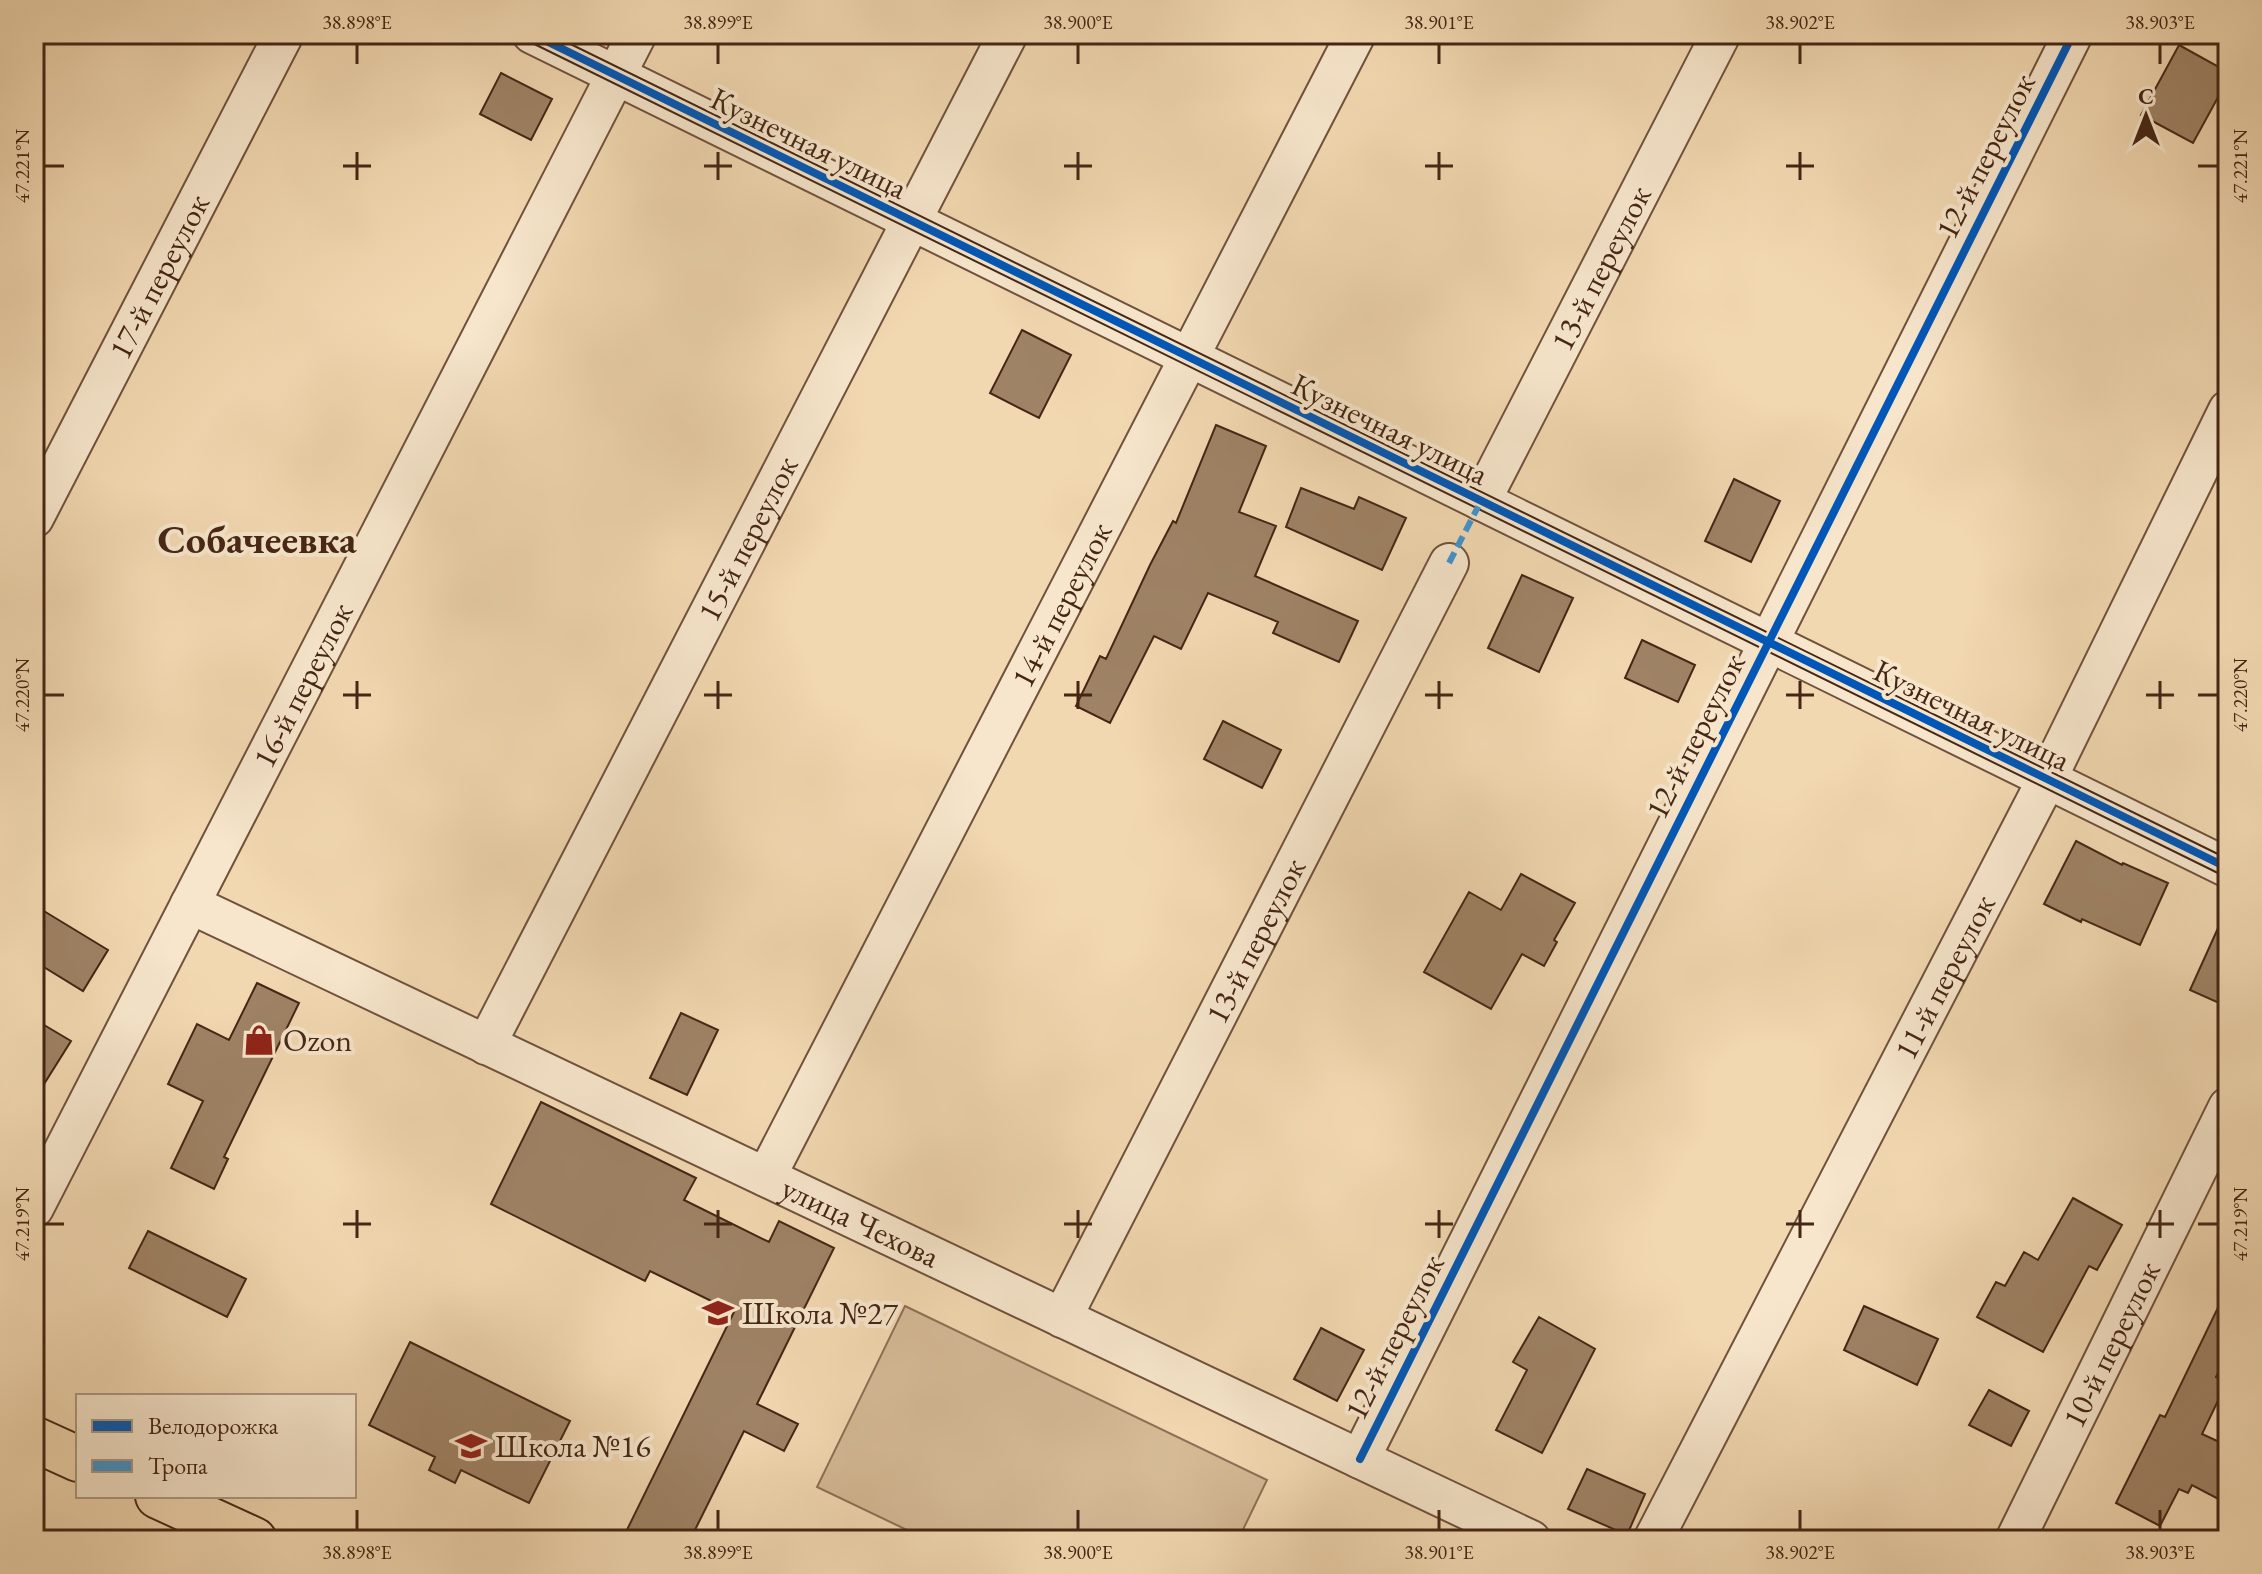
<svg xmlns="http://www.w3.org/2000/svg" width="2262" height="1574" font-family="'EB Garamond',serif">
  <style>
    .green { fill: #d5ba96; stroke: #8d7056; stroke-width: 2 }
    .building { fill: #9f8366; stroke: #452615; stroke-width: 2 }
    .lines { fill: none; stroke-linecap: round; stroke-linejoin: round }
    .minor-casing { stroke: #70523c; stroke-width: 42 }
    .major-casing { stroke: #452615; stroke-width: 48 }
    .minor { stroke: #f7e6cc; stroke-width: 38 }
    .major { stroke: #f2d8b1; stroke-width: 44 }
    .tram { stroke: #452615; stroke-width: 2 }
    .quiet { stroke: #4095d3; stroke-width: 6; stroke-dasharray: 12 6; stroke-linecap: butt }
    .cycleway-casing { stroke: #f7e6cc; stroke-width: 13 }
    .cycleway { stroke: #0057b8; stroke-width: 8 }
    .ticks { fill: none; stroke: #452615; stroke-width: 3 }
    .labels { text-anchor: middle; dominant-baseline: central; stroke-width: 8; stroke-linejoin: round; paint-order: stroke }
    .street-label { font-size: 32px; fill: #452615; stroke: #f7e6cc }
    .poi-label { font-size: 32px; fill: #452615; stroke: #f7e6cc; text-anchor: start }
    .district-label { font-size: 40px; font-weight: bold; fill: #452615; stroke: #f7e6cc }
    .neatline { fill: none; stroke: #452615; stroke-width: 3 }
    .ticks-label { font-size: 20px; text-anchor: middle; fill: #452615 }
  </style>
  <rect width="100%" height="100%" fill="#f2d8b1"/>
  <filter id="stains"><feTurbulence type="fractalNoise" baseFrequency=".0025" numOctaves="4"/><feColorMatrix values="0 0 0 0 .2 0 0 0 0 .09 0 0 0 0 .02 0 0 0 .5 -.17"/></filter>
  <radialGradient id="worn" r=".72"><stop offset=".6" stop-color="#630" stop-opacity="0"/><stop offset="1" stop-color="#630" stop-opacity=".3"/></radialGradient>
  <path class="green" d="M905,1306L1267,1480L1238,1540H928L817,1487Z"/>
  <path class="building" d="M2179,45L2228,72V79L2193,143L2141,115Z
    M501,73L552,99L531,140L480,114Z
    M1022,330L1071,355L1039,418L990,393Z
    M1216,425L1266,446L1239,512L1276,526L1255,576L1358,621L1339,662L1273,633L1278,622L1208,593L1181,649L1154,636L1110,723L1076,706L1100,656L1106,659L1150,565L1173,521L1176,523Z
    M1734,479L1780,501L1751,562L1705,541Z
    M1301,488L1354,509L1359,497L1406,518L1382,570L1286,527Z
    M1522,575L1573,598L1539,672L1488,648Z
    M1642,640L1695,665L1678,702L1625,678Z
    M1223,721L1281,750L1262,788L1204,759Z
    M2076,841L2122,865L2123,863L2168,883L2140,945L2082,919L2081,922L2044,904Z
    M1521,874L1575,903L1554,940L1557,942L1544,966L1522,954L1491,1009L1424,972L1469,892L1501,910Z
    M34,905L108,950L83,991L34,961Z
    M2228,906V1007L2190,990Z
    M257,983L299,1003L224,1157L228,1159L214,1189L171,1168L203,1101L168,1084L197,1024L229,1040Z
    M681,1013L718,1030L687,1095L650,1078Z
    M34,1019L71,1041L34,1100Z
    M541,1102L696,1178L684,1200L769,1242L779,1221L834,1248L757,1404L798,1424L784,1451L744,1431L690,1540H622L734,1312L650,1271L645,1281L491,1204Z
    M2073,1198L2122,1225L2097,1270L2089,1266L2043,1352L1977,1317L1996,1282L2005,1286L2024,1252L2038,1260Z
    M148,1231L246,1279L227,1317L129,1268Z
    M2228,1287V1352L2216,1377L2227,1382L2202,1434L2228,1446V1504L2192,1485L2188,1493L2179,1489L2160,1526L2116,1503L2160,1415L2165,1417Z
    M1864,1306L1938,1339L1917,1385L1844,1350Z
    M1539,1317L1595,1349L1542,1453L1496,1430L1527,1370L1513,1362Z
    M1321,1328L1364,1350L1337,1401L1294,1379Z
    M410,1342L570,1421L529,1503L461,1470L455,1483L429,1470L435,1457L369,1425Z
    M1989,1390L2029,1411L2011,1446L1969,1425Z
    M1587,1469L1645,1494L1627,1535L1568,1509Z"/>
  <g class="lines">
    <defs>
      <g id="minor">
        <path d="M532,34L2228,868"/>
        <path id="s1" d="M1481,501L1721,34"/>
        <path id="s2" d="M34,518L284,34"/>
        <path id="s3" d="M190,904L1531,1540"/>
        <path id="s4" d="M486,1045L1008,34"/>
        <path id="s5" d="M766,1177L1356,34"/>
        <path id="s6" d="M34,1208L637,34"/>
        <path id="s7" d="M1062,1318L1449,563"/>
        <path d="M1360,1459L2073,34"/>
        <path id="s8" d="M1653,1540L2047,779L2228,410"/>
        <path id="s9" d="M2015,1540L2228,1107"/>
      </g>
      <path id="major" d="M34,1439L78,1459
        M158,1496L254,1540"/>
    </defs>
    <use href="#minor" class="minor-casing"/>
    <use href="#major" class="major-casing"/>
    <use href="#minor" class="minor"/>
    <use href="#major" class="major"/>
    <path class="tram" d="M514,34L2228,878
      M550,34L2228,859"/>
    <path class="quiet" d="M1449,563L1481,501"/>
    <defs>
      <path id="cycleway" d="M532,34L2228,868
        M1360,1459L2073,34"/>
    </defs>
    <use href="#cycleway" class="cycleway-casing"/>
    <use href="#cycleway" class="cycleway"/>
  </g>
  <path class="ticks" d="M357,44V64M718,44V64M1078,44V64M1439,44V64M1800,44V64M2160,44V64M357,152V180M718,152V180M1078,152V180M1439,152V180M1800,152V180M44,166H64M343,166H371M704,166H732M1064,166H1092M1425,166H1453M1786,166H1814M2198,166H2218M357,681V709M718,681V709M1078,681V709M1439,681V709M1800,681V709M2160,681V709M44,695H64M343,695H371M704,695H732M1064,695H1092M1425,695H1453M1786,695H1814M2146,695H2174M2198,695H2218M357,1210V1238M718,1210V1238M1078,1210V1238M1439,1210V1238M1800,1210V1238M2160,1210V1238M44,1224H64M343,1224H371M704,1224H732M1064,1224H1092M1425,1224H1453M1786,1224H1814M2146,1224H2174M2198,1224H2218M357,1510V1530M718,1510V1530M1078,1510V1530M1439,1510V1530M1800,1510V1530M2160,1510V1530"/>
  <defs>
    <symbol id="shop-bare" viewBox="-9 -9 18 18"><path d="M-5-2.5h2.3a2.7 3.5 0 0 1 5.4 0H5L5.5 6h-11ZM-1.5-2.5h3a1.5 2.3 0 0 0-3 0Z" fill="#8f2418" stroke="#f7e6cc" stroke-width="2.5" paint-order="stroke"/></symbol>
    <symbol id="school-bare" viewBox="-9 -9 18 18"><path d="M0-5L7-2L0 1L-7-2ZM-4 1L0 2.5L4 1V4Q0 6-4 4Z" fill="#8f2418" stroke="#f7e6cc" stroke-width="2.5" paint-order="stroke"/></symbol>
  </defs>
  <g fill-rule="evenodd">
    <use href="#shop-bare" x="237" y="1018" width="44" height="44"/>
    <use href="#school-bare" x="696" y="1291" width="44" height="44"/>
    <use href="#school-bare" x="449" y="1424" width="44" height="44"/>
  </g>
  <g class="labels">
    <g class="street-label">
      <text transform="translate(809 143) rotate(26)">Кузнечная улица</text>
      <text transform="translate(1985 156) rotate(-63)">12-й переулок</text>
      <text stroke="none"><textPath href="#s1" startOffset="262">13-й переулок</textPath></text>
      <text stroke="none"><textPath href="#s2" startOffset="272">17-й переулок</textPath></text>
      <text transform="translate(1390 429) rotate(26)">Кузнечная улица</text>
      <text stroke="none"><textPath href="#s4" startOffset="570">15-й переулок</textPath></text>
      <text stroke="none"><textPath href="#s5" startOffset="644">14-й переулок</textPath></text>
      <text stroke="none"><textPath href="#s6" startOffset="588">16-й переулок</textPath></text>
      <text transform="translate(1972 715) rotate(26)">Кузнечная улица</text>
      <text transform="translate(1695 736) rotate(-63)">12-й переулок</text>
      <text stroke="none"><textPath href="#s7" startOffset="424">13-й переулок</textPath></text>
      <text stroke="none"><textPath href="#s8" startOffset="634">11-й переулок</textPath></text>
      <text stroke="none"><textPath href="#s3" startOffset="742">улица Чехова</textPath></text>
      <text transform="translate(1394 1337) rotate(-63)">12-й переулок</text>
      <text stroke="none"><textPath href="#s9" startOffset="218">10-й переулок</textPath></text>
    </g>
    <g class="poi-label">
      <text x="283" y="1040">Ozon</text>
      <text x="742" y="1313">Школа №27</text>
      <text x="495" y="1446">Школа №16</text>
    </g>
    <g class="district-label">
      <text x="257" y="539">Собачеевка</text>
    </g>
  </g>
  <rect width="2262" height="1574" fill="none" stroke="#f2d8b1" stroke-width="88"/>
  <rect x="76" y="1394" width="280" height="104" fill="#f7e6cc" stroke="#b09983" stroke-width="2"/>
  <rect x="92" y="1420" width="40" height="12" fill="#0057b8" stroke="#b09983" stroke-width="2"/>
  <text x="148" y="1434" font-size="24" fill="#452615">Велодорожка</text>
  <rect x="92" y="1460" width="40" height="12" fill="#4095d3" stroke="#b09983" stroke-width="2"/>
  <text x="148" y="1474" font-size="24" fill="#452615">Тропа</text>
  <g transform="translate(2146 116)" stroke="#f7e6cc" stroke-width="6" paint-order="stroke">
  <path d="M0-6L14 30L0 20L-14 30Z" fill="#452615"/>
  <text y="-12" font-size="22" font-weight="bold" text-anchor="middle" fill="#452615">С</text>
  </g>
  <rect x="44" y="44" width="2174" height="1486" class="neatline"/>
  <g class="ticks-label">
    <text x="357" y="29">38.898°E</text>
    <text x="718" y="29">38.899°E</text>
    <text x="1078" y="29">38.900°E</text>
    <text x="1439" y="29">38.901°E</text>
    <text x="1800" y="29">38.902°E</text>
    <text x="2160" y="29">38.903°E</text>
    <text transform="translate(22 166) rotate(-90)" y="7">47.221°N</text>
    <text transform="translate(2240 166) rotate(-90)" y="7">47.221°N</text>
    <text transform="translate(22 695) rotate(-90)" y="7">47.220°N</text>
    <text transform="translate(2240 695) rotate(-90)" y="7">47.220°N</text>
    <text transform="translate(22 1224) rotate(-90)" y="7">47.219°N</text>
    <text transform="translate(2240 1224) rotate(-90)" y="7">47.219°N</text>
    <text x="357" y="1559">38.898°E</text>
    <text x="718" y="1559">38.899°E</text>
    <text x="1078" y="1559">38.900°E</text>
    <text x="1439" y="1559">38.901°E</text>
    <text x="1800" y="1559">38.902°E</text>
    <text x="2160" y="1559">38.903°E</text>
  </g>
  <rect width="100%" height="100%" filter="url(#stains)"/>
  <rect width="100%" height="100%" fill="url(#worn)"/>
</svg>
